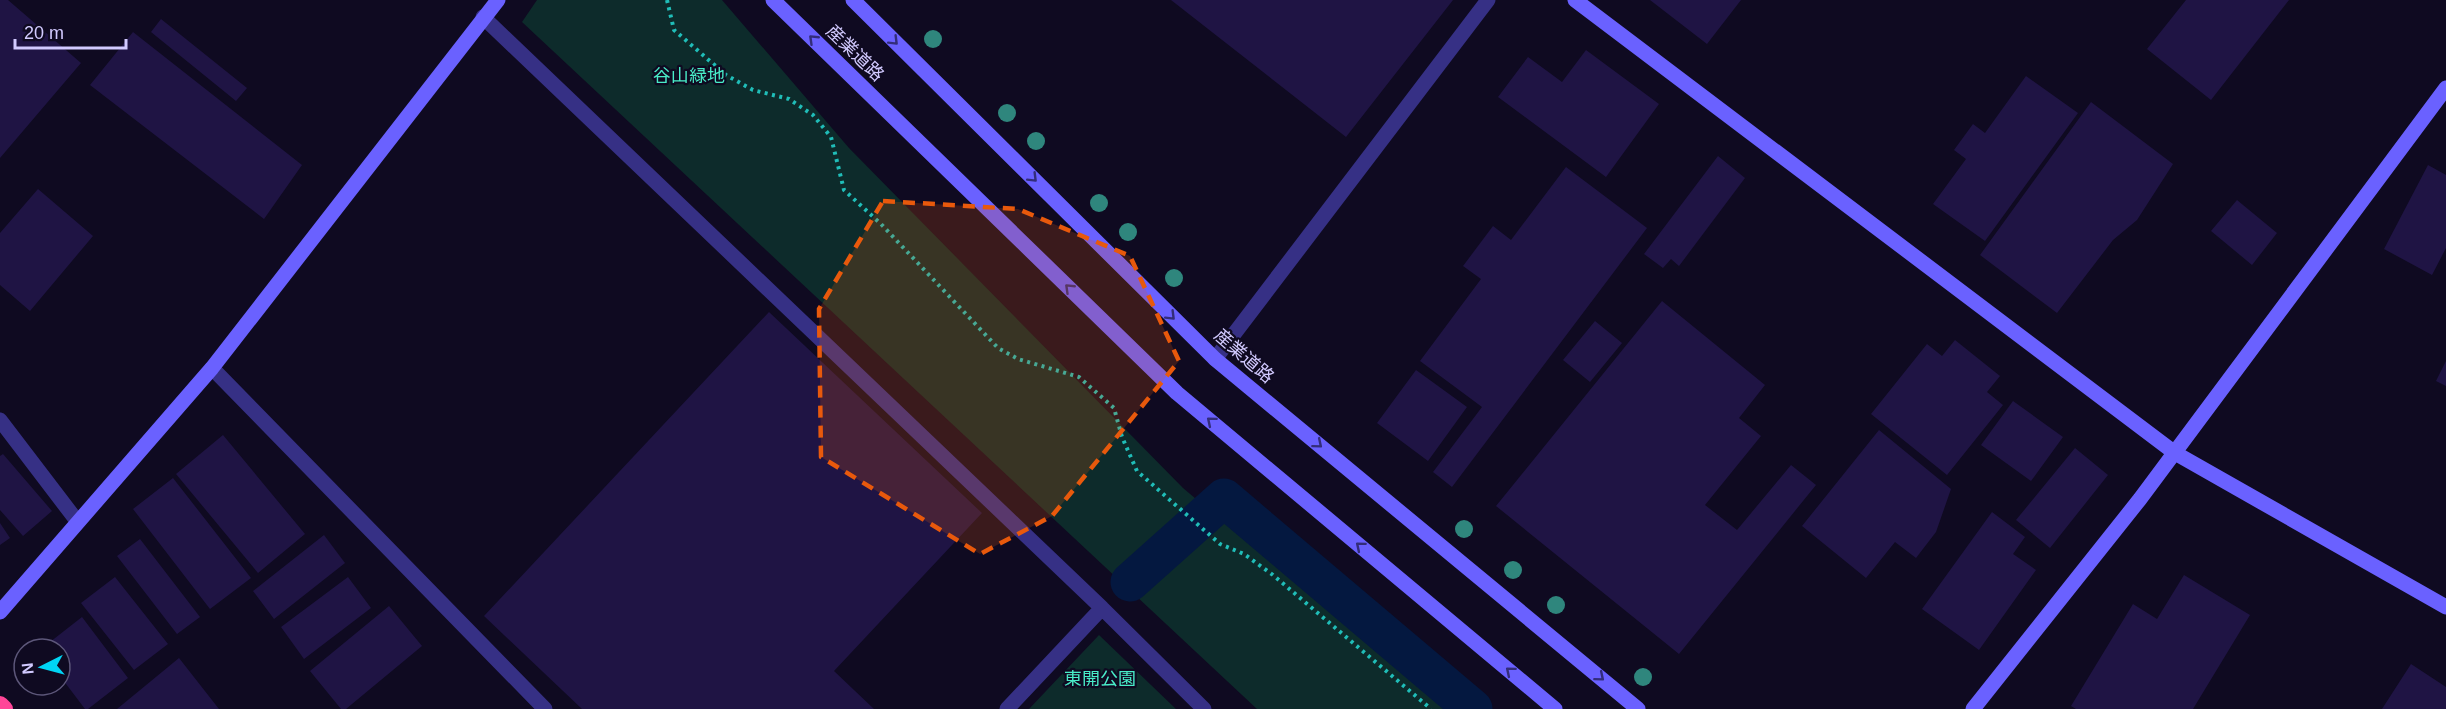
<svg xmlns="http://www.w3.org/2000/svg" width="2446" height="709" font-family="Arial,'Noto Sans JP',sans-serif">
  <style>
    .green { fill: #0d2b2b }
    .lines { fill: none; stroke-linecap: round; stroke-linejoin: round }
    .canal { stroke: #041840; stroke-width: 39 }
    .building { fill: #1f1444 }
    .path { stroke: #20bdb8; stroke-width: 4; stroke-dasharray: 3 4.5; stroke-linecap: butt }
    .street { stroke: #363085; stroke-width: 15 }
    .secondary { stroke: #6a61ff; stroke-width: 15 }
    .highway { stroke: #ff4598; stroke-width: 18 }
    .tree { fill: #2f867d }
    .oneway { stroke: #332d7a }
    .marked { fill: #e8590c; fill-opacity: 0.2; stroke: #e8590c; stroke-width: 4.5; stroke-dasharray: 12 8; stroke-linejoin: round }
    .labels { text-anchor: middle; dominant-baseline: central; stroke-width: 4.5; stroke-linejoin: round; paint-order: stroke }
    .street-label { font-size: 18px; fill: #d2caff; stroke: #0f0a21 }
    .park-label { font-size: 18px; fill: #49ecc8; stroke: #0f0a21 }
  </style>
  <rect width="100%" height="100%" fill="#0f0a21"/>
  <path class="green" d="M537,0H722L849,148L1183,488L1445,709H1257L522,22Z
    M1099,635L1176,709H1029Z"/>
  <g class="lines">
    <path class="canal" d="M1130,582L1224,498L1473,709"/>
  </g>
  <path class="building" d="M0,0H8L81,63L0,158Z
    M1171,0H1453L1346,137Z
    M1650,0H1741L1707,44Z
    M2186,0H2289L2211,100L2147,49Z
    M161,19L247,88L236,101L151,32Z
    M133,32L302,165L264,219L90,85Z
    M1586,50L1659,104L1606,177L1498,97L1528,57L1562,82Z
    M2026,76L2078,113L1985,241L1933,204L1966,159L1954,150L1973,124L1985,133Z
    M2091,102L2173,164L2137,220L2113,240L2057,313L1980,255Z
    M1718,156L1745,178L1679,266L1671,259L1663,268L1644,254Z
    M2428,165L2446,175V248L2432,275L2384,249Z
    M1566,167L1647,228L1452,487L1433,472L1482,407L1420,361L1481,279L1463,266L1493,226L1511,240Z
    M38,189L93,236L30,311L0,285V233Z
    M2237,200L2277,233L2252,265L2211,231Z
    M1662,301L1765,385L1739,418L1761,436L1705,505L1737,530L1791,465L1816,485L1679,654L1496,506Z
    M769,312L982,513L834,671L874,709H582L484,616Z
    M1595,321L1622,343L1590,382L1563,360Z
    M1955,340L2000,376L1987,392L2003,405L1947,475L1871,414L1927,344L1942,356Z
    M2446,361V386L2436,381Z
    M1416,370L1467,407L1428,461L1377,423Z
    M2013,401L2063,437L2031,481L1981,445Z
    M1879,430L1951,489L1936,532L1916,558L1895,542L1866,578L1802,526Z
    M223,435L305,534L258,573L176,474Z
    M2075,448L2108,475L2050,548L2016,520Z
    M3,454L52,511L23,536L0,510V456Z
    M173,478L251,578L210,609L133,509Z
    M1992,512L2025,537L2013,554L2036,570L1979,650L1922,609Z
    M0,523L10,538L0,545Z
    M324,535L345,563L274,619L253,591Z
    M140,539L200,617L177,634L117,556Z
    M2184,575L2250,615L2193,709H2076L2071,706L2133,604L2157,619Z
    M115,577L168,644L134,670L81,603Z
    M348,577L371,608L304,659L281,627Z
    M389,606L422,646L346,709H341L310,671Z
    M82,617L128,678L88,709H85L60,676V649H41Z
    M179,658L219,709H117Z
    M2411,664L2446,687V709H2382Z"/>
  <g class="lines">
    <path class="path" d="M667,0L674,30L726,75L753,90L789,99L813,115L831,137L844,190L881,224L998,348L1018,359L1079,377L1114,408L1122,437L1137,471L1220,544L1244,554L1273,575L1431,709"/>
    <path class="street" d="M483,17L1102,608L1007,709
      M1215,359L1488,0
      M212,368L545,709
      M0,420L77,521
      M1102,608L1204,709"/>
    <path class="secondary" d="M773,0L1177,393L1555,709
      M853,0L1215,359L1638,709
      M1575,0L2175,453L2446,607
      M0,612L212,368L498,0
      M1973,709L2140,499L2446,88"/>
    <path class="highway" d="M0,705L4,709"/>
  </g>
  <g class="tree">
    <circle cx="933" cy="39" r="9"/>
    <circle cx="1007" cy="113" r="9"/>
    <circle cx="1036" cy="141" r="9"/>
    <circle cx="1099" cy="203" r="9"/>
    <circle cx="1128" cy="232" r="9"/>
    <circle cx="1174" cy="278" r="9"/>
    <circle cx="1464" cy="529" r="9"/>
    <circle cx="1513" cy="570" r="9"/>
    <circle cx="1556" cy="605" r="9"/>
    <circle cx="1643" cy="677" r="9"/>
  </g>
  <defs><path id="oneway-chevron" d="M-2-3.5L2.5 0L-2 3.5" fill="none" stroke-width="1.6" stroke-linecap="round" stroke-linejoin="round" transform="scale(1.5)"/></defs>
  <g class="oneway">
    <use href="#oneway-chevron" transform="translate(813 39) rotate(-136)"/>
    <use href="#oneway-chevron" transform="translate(894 41) rotate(45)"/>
    <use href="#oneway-chevron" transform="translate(1033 178) rotate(45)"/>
    <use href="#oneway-chevron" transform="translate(1069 288) rotate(-136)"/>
    <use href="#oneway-chevron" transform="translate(1171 316) rotate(45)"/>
    <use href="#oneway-chevron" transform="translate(1211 421) rotate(-140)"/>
    <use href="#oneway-chevron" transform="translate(1318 444) rotate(40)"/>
    <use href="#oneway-chevron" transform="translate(1360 546) rotate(-140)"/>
    <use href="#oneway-chevron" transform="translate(1510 671) rotate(-140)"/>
    <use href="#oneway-chevron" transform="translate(1600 677) rotate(40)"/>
  </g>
  <path class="marked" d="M883,201L1018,209L1130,256L1179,361L1052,516L980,554L821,457L819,309Z"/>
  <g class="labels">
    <g class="street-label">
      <text transform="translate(855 53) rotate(44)">産業道路</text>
      <text transform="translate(1244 356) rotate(41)">産業道路</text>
    </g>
    <g class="park-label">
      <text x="689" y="76">谷山緑地</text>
      <text x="1100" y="679">東開公園</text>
    </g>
  </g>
  <g transform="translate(42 667) rotate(264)"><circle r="28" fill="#0f0a21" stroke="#5d577a" stroke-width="1.5"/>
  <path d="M0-4.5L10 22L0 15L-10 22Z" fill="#00d5f5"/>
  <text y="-9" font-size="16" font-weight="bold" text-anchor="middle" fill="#d2caff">N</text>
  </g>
  <path d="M15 39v9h111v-9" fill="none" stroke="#d2caff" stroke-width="3"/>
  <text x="24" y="39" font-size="18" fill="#d2caff" stroke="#0f0a21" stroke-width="4.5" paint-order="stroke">20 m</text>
</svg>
